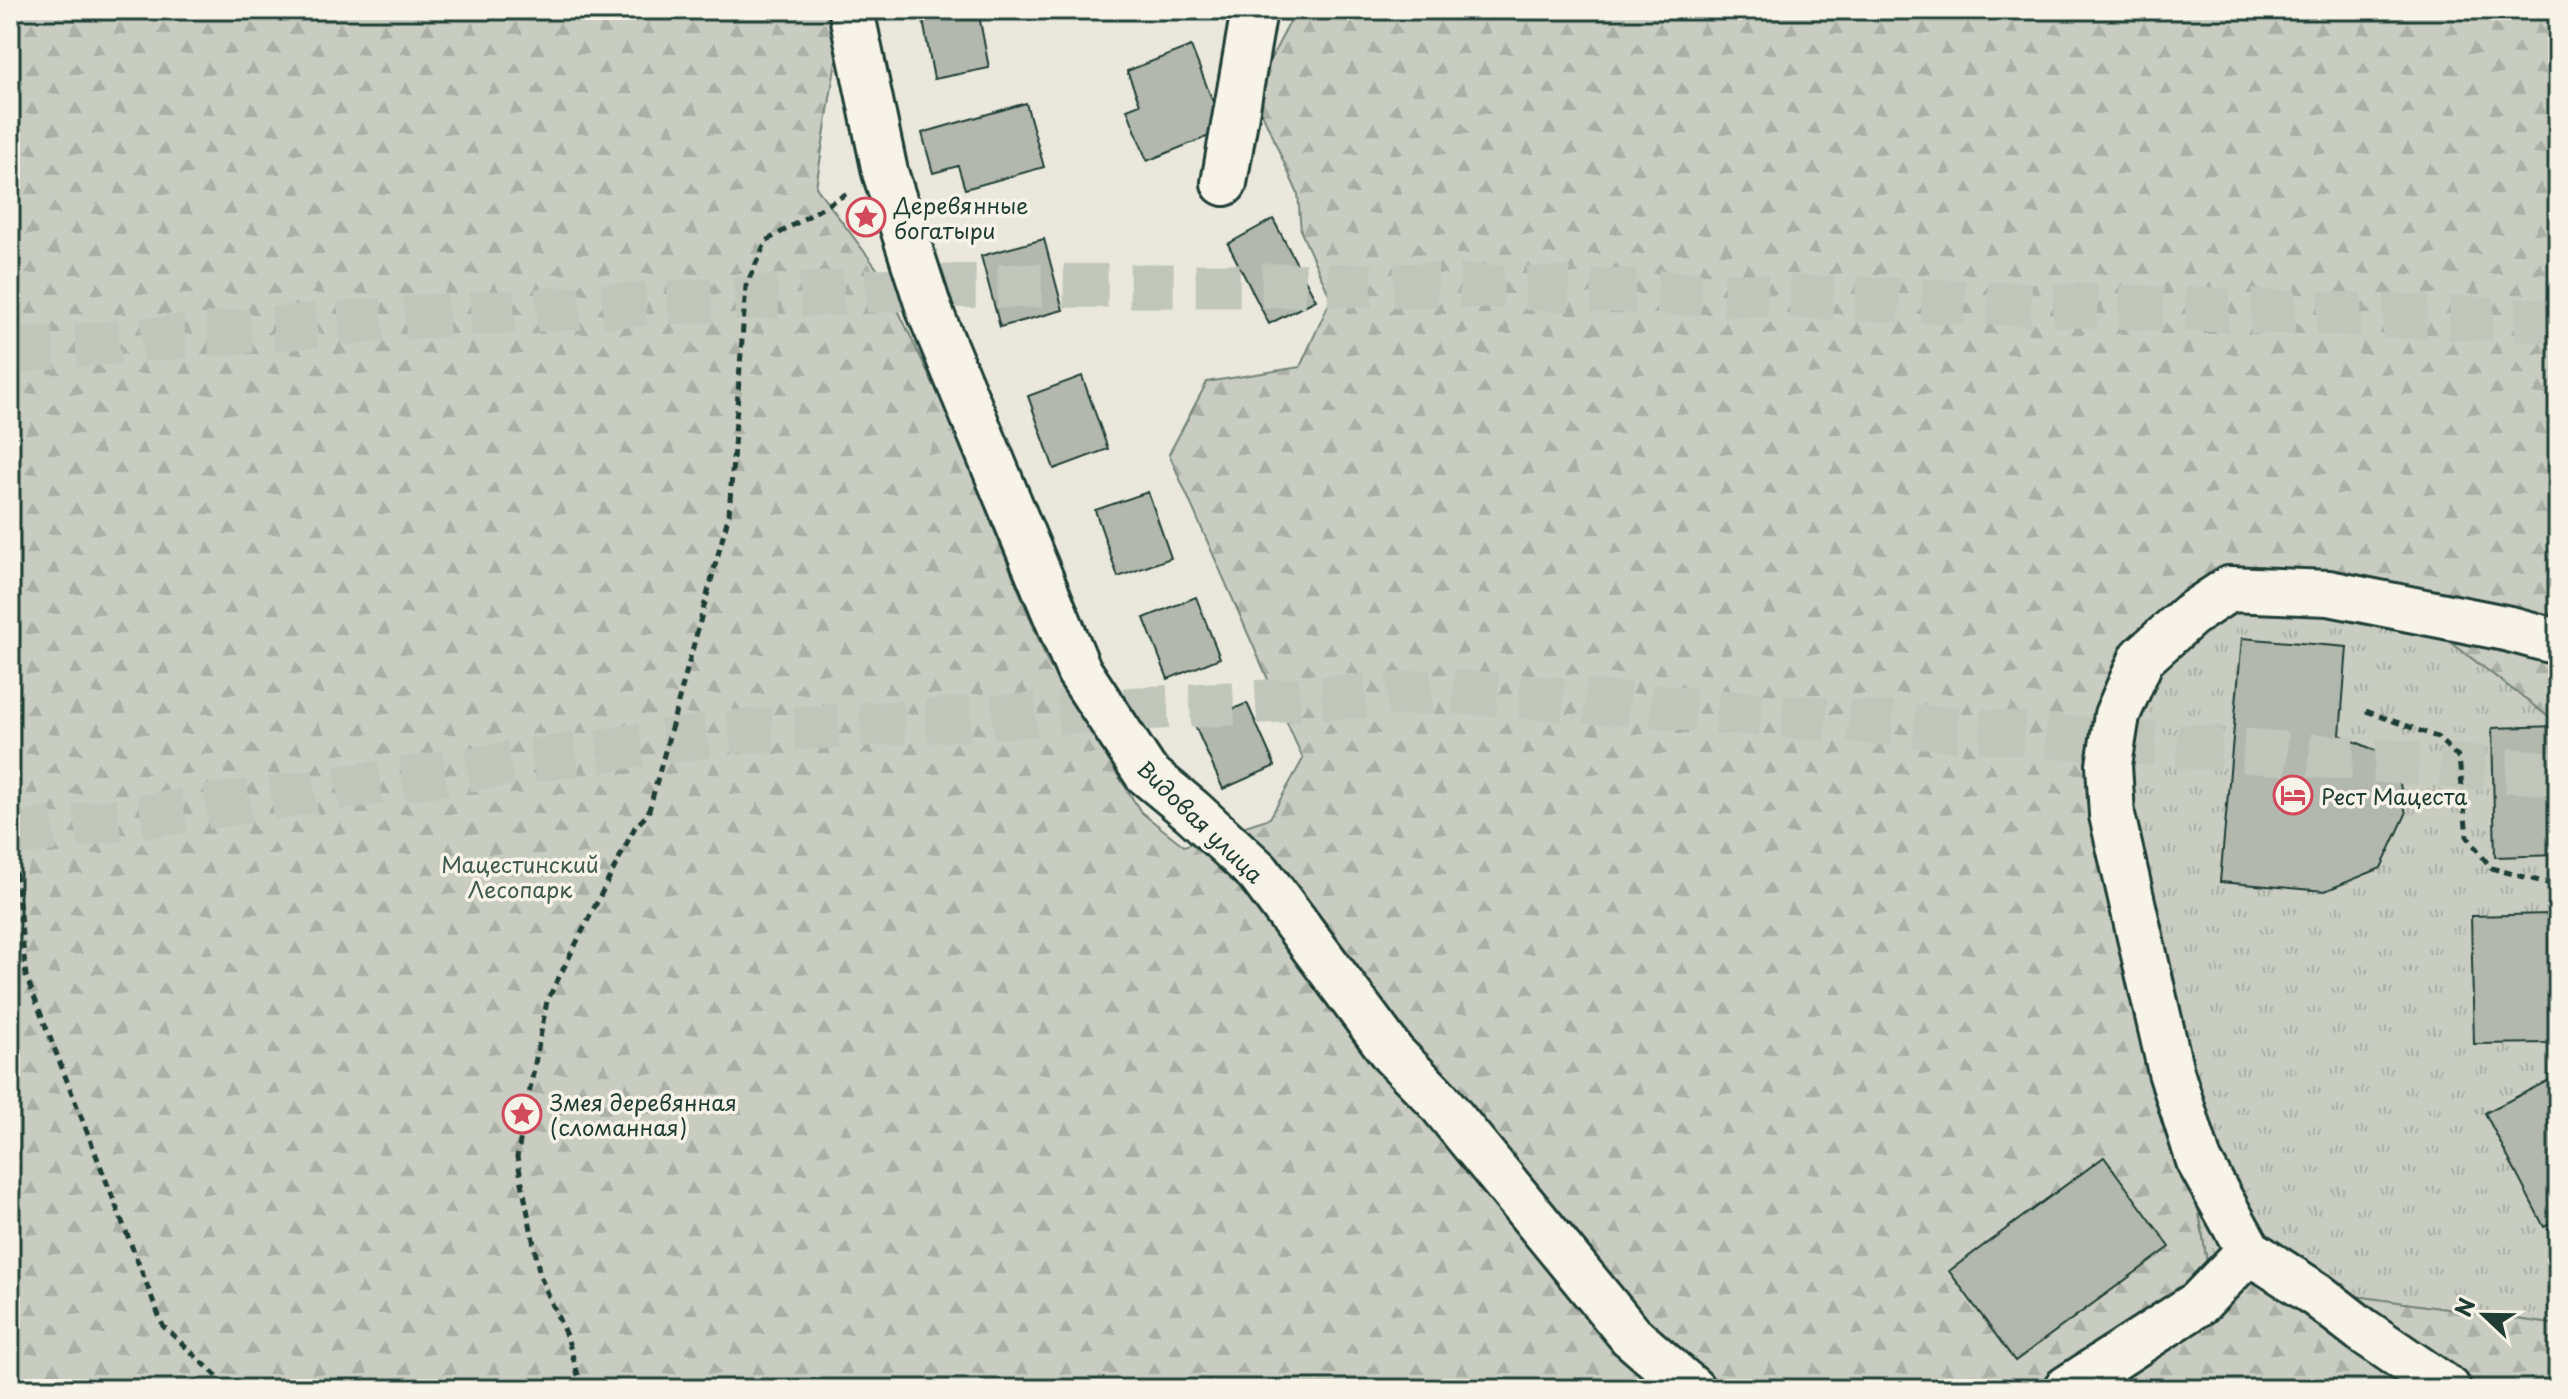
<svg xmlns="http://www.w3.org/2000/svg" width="2568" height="1399" font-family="'Playpen Sans',sans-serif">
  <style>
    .grass { fill: url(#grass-tufts); stroke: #74847a; stroke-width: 2 }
    .forest { fill: url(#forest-firs); stroke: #74847a; stroke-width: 2 }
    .building { fill: #b2b8ae; stroke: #1f3d34; stroke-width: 2 }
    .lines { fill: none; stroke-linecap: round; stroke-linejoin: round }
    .highway-tunnel { stroke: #c1c6bb; stroke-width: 44; stroke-dasharray: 44 22; stroke-linecap: butt }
    .minor-casing { stroke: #1f3d34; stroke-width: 50 }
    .path { stroke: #1f3d34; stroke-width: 5; stroke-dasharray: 8 6; stroke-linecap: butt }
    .minor { stroke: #f7f3e8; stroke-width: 44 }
    .labels { text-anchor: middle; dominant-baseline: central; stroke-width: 7; stroke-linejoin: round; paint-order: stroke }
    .poi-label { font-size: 22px; fill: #1f3d34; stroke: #f7f3e8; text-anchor: start }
    .street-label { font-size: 22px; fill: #1f3d34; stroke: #f7f3e8 }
    .park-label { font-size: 22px; fill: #415a50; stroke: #f7f3e8 }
  </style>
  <defs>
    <pattern id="grass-tufts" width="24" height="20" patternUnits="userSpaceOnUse" patternTransform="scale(2)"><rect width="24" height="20" fill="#c8ccc1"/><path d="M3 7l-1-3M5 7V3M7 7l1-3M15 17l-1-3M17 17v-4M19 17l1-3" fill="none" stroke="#abb0a6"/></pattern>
    <pattern id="forest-firs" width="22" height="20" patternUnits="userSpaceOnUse" patternTransform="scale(2)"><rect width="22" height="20" fill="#c8ccc1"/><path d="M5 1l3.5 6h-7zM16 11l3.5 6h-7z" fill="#abb0a6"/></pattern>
  </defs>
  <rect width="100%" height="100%" fill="#eae8dd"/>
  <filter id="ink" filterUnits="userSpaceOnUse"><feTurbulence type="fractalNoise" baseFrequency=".0125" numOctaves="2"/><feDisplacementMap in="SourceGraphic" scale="16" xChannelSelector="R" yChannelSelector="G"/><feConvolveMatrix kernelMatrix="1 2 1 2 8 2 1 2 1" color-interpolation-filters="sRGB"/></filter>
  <g filter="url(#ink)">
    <path class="grass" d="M2245,582L2402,605L2558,724V1325L2209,1275L2121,728L2138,675Z"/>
    <path class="forest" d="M10,10H844L816,187L881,274L949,417L1048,663L1141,812L1184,846L1270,818L1303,759L1169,454L1207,382L1300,367L1331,299L1301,232L1298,194L1253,93L1296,10H2558V724L2402,605L2245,582L2179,617L2121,728L2209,1275L2558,1325V1389H10Z"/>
    <path class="building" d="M921,10H978L989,68L934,79Z
      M1191,46L1224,130L1147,161L1127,109L1140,104L1127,71Z
      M1026,103L1044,167L965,189L958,166L933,173L922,133Z
      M1273,219L1316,300L1269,324L1228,244Z
      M1044,239L1063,310L1000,327L981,256Z
      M1082,376L1108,449L1054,469L1028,396Z
      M1148,492L1171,558L1118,577L1095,510Z
      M1196,597L1220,658L1168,679L1144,618Z
      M2242,638L2347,647L2340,735L2395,759L2406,814L2381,868L2325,891L2220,882Z
      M1247,703L1275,766L1223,789L1195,726Z
      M2558,726V855L2495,857L2492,728Z
      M2549,914L2558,929V1031L2553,1043L2474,1044L2471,916Z
      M2555,1077L2558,1079V1220L2544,1227L2485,1113Z
      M2104,1157L2170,1247L2015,1361L1949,1271Z"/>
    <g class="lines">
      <path class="highway-tunnel" d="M10,351L416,317L957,286L1430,285L2558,321
        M10,835L733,732L1447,691L2558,774"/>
      <defs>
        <path id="minor" d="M851,10L885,172L930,312L1079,671L1146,773L1192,811L1258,872L1393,1054L1436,1098L1631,1336L1692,1389
          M1224,183L1254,10
          M2066,1389L2199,1303L2249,1251
          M2448,1389L2362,1330L2317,1295L2249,1251L2199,1161L2171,1072L2112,815L2109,765L2117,715L2142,658L2190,615L2229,589L2329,593L2510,629L2558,642"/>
      </defs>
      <use href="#minor" class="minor-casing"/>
      <path class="path" d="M2366,711L2437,737L2459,758L2467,836L2491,868L2558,886
        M10,845L15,864L26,976L163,1326L231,1389
        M582,1389L568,1340L540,1276L517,1157L547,1001L635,827L648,814L729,514L746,286L766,241L846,194"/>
      <use href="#minor" class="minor"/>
    </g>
  </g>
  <defs>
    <symbol id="sight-ring" viewBox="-11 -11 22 22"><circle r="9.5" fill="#f7f3e8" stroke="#d1495b" stroke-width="1.5"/><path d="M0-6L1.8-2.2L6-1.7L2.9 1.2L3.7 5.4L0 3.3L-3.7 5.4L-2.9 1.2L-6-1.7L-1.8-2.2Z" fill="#d1495b"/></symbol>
    <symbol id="hotel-ring" viewBox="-11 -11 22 22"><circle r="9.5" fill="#f7f3e8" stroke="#d1495b" stroke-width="1.5"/><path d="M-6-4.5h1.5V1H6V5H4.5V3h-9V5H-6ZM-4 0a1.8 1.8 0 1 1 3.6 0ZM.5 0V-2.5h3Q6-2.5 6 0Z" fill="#d1495b"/></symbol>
  </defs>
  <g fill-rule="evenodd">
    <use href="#sight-ring" x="844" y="195" width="44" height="44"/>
    <use href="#hotel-ring" x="2271" y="773" width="44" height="44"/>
    <use href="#sight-ring" x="500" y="1092" width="44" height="44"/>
  </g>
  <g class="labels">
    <g class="poi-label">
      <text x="894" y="204">Деревянные<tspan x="894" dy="25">богатыри</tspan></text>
      <text x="2321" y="795">Рест Мацеста</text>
      <text x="550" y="1101">Змея деревянная<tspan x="550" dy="25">(сломанная)</tspan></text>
    </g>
    <g class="street-label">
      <text transform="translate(1201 821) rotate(44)">Видовая улица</text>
    </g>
    <g class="park-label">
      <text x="520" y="863">Мацестинский<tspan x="520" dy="25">Лесопарк</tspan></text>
    </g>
  </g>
  <rect width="2568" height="1399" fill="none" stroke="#f7f3e8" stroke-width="40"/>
  <rect x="20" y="20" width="2528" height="1359" fill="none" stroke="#1f3d34" stroke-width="3" filter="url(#ink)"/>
  <g transform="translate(2484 1315) rotate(292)" stroke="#f7f3e8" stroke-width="6" paint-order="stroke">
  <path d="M0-6L14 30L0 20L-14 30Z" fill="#1f3d34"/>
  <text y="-12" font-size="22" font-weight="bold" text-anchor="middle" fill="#1f3d34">N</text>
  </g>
</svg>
